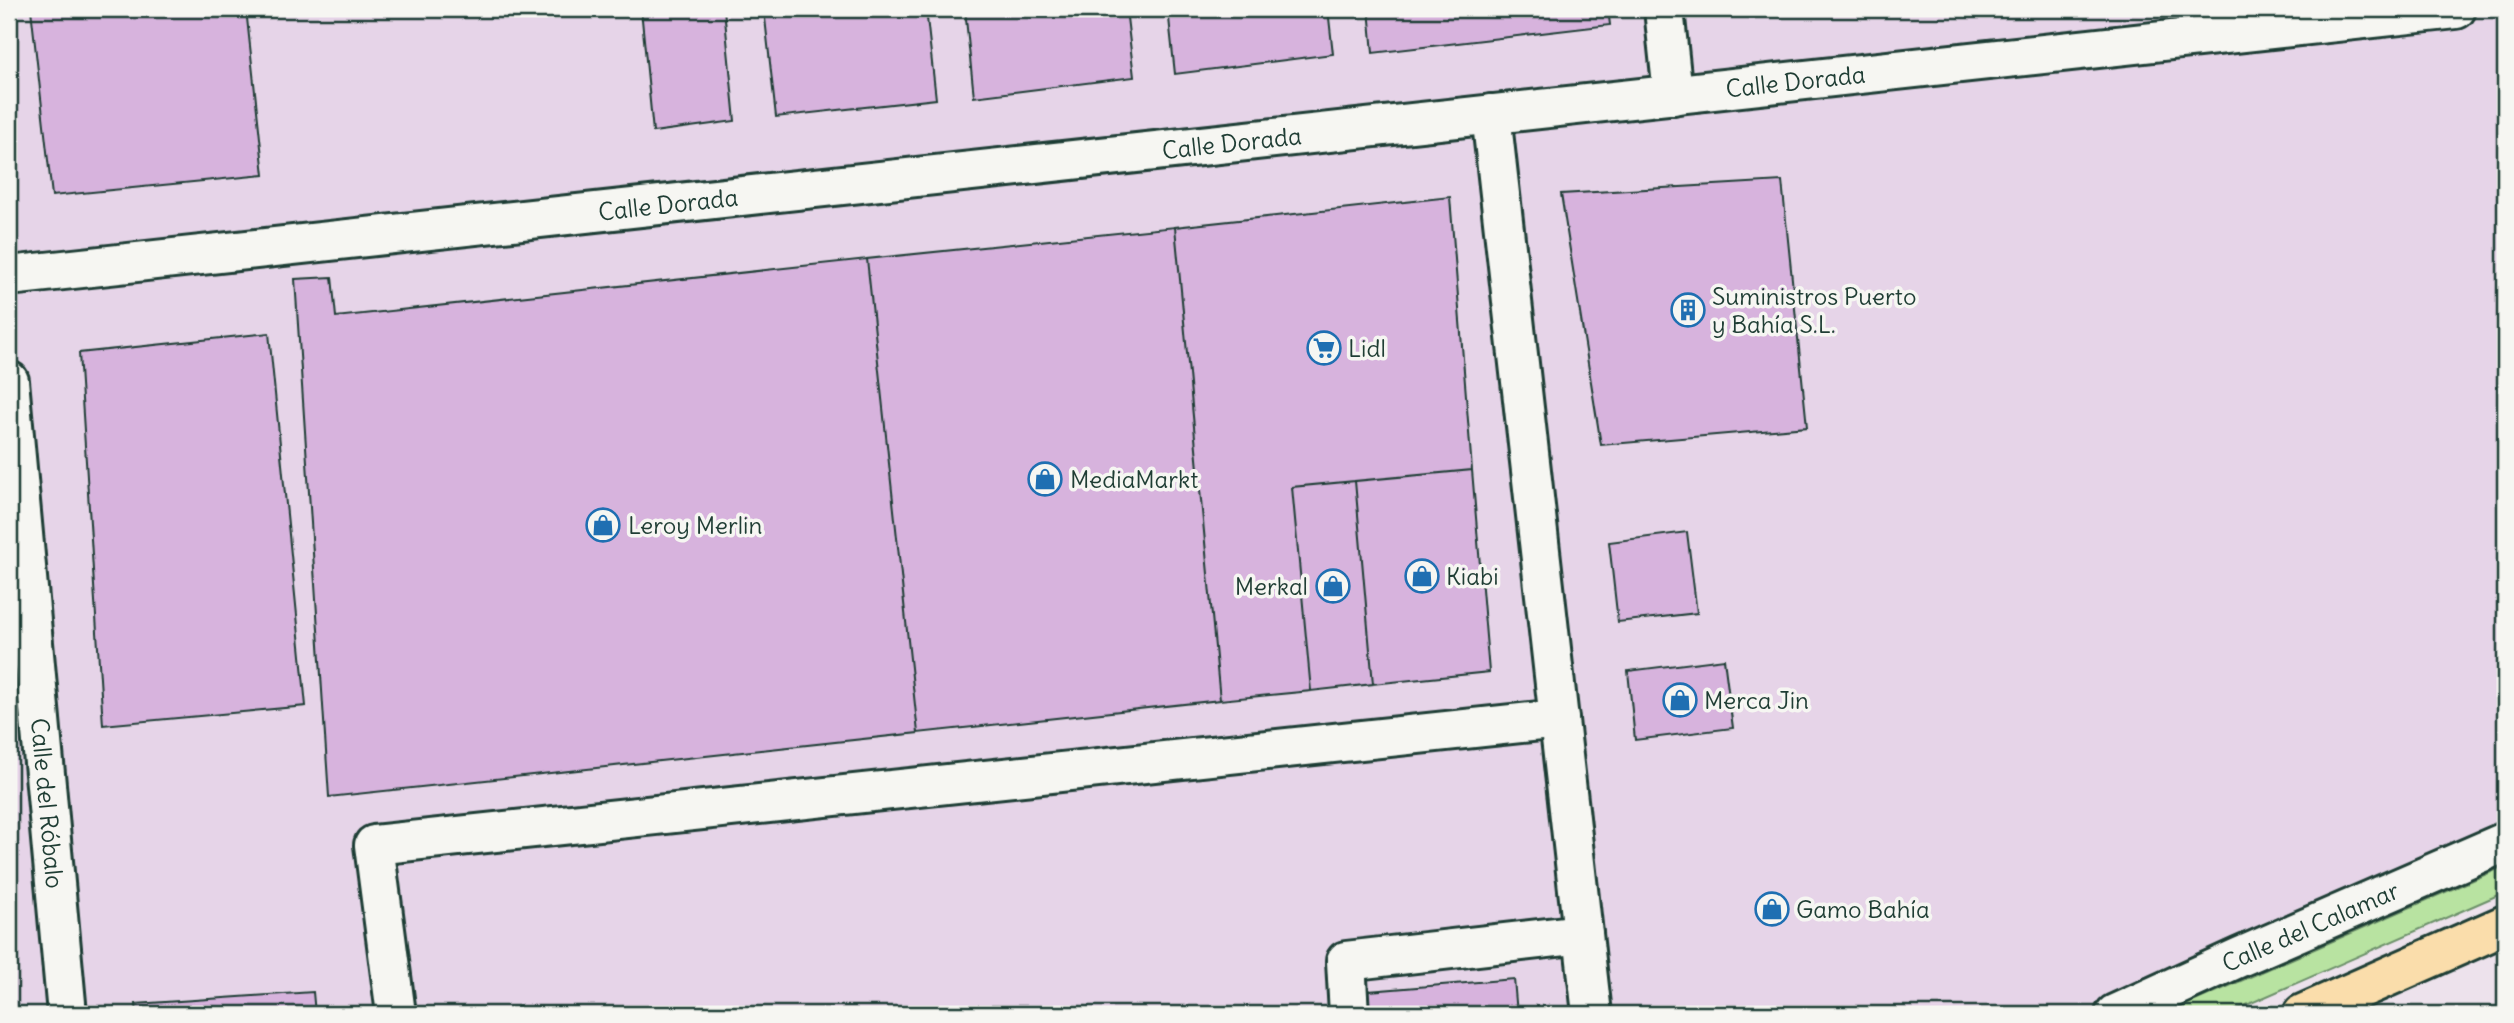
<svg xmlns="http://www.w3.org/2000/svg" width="2514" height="1023" font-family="Delius,sans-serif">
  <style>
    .built { fill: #e6d4e8 }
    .green { fill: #b8e3a1; stroke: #6c906a; stroke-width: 2 }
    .building { fill: #d7b3dd; stroke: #1f3d34; stroke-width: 2 }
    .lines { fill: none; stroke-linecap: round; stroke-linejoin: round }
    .minor-casing { stroke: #1f3d34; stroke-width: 44 }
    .highway-casing { stroke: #1f3d34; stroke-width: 44 }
    .minor { stroke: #f6f6f2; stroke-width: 38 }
    .highway { stroke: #faddab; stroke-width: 38 }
    .labels { text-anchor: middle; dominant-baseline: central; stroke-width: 7; stroke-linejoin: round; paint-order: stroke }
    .street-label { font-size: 24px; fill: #1f3d34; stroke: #f6f6f2 }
    .poi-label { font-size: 24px; fill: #1f3d34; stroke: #f6f6f2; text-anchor: start }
  </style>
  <rect width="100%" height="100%" fill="#ede2ec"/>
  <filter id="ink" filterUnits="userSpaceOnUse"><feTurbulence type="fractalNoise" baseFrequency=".0143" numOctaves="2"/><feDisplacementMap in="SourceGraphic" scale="14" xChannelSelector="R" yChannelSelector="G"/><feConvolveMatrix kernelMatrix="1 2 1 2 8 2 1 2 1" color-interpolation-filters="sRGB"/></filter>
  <g filter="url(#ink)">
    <path class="built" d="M9,9H2505V866L2165,1014H9Z"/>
    <path class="green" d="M2505,866V892L2226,1014H2165Z"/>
    <path class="building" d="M31,9H246L264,175L52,196Z
      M641,9H724L735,121L653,132Z
      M764,9H926L936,99L776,117Z
      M965,9H1126L1134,77L974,97Z
      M1168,9H1328L1333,54L1175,74Z
      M1369,9H1608L1610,25L1373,53Z
      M1685,9H1751L1686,16Z
      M1782,181L1807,427L1601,445L1561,194Z
      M1450,197L1472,470L1292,487L1311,691L1220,700L1175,227Z
      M1175,227L1220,700L918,733L867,259Z
      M867,259L918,733L329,797L295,279L332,277L336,317Z
      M269,333L306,706L103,725L79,353Z
      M1472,470L1489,672L1373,684L1355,481Z
      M1355,481L1373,684L1311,691L1292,487Z
      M1687,532L1697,613L1618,622L1609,542Z
      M1724,659L1733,728L1635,740L1628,671Z
      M1514,979L1517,1014H1359L1357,992Z
      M313,992L315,1014H137L136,1004Z"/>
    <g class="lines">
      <defs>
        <g id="minor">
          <path d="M1664,9L1673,95"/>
          <path d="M1491,114L1592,1014"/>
          <path id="s1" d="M9,276L2456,9"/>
          <path id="s2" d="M9,381L67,1014"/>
          <path d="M396,1014L374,845L1559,719"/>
          <path d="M1349,1014L1346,961L1583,934"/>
          <path id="s3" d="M2115,1014L2240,957L2505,842"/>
        </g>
        <path id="highway" d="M2303,1014L2505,925"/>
      </defs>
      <use href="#minor" class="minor-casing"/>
      <use href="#highway" class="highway-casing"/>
      <use href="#minor" class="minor"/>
      <use href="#highway" class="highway"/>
    </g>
  </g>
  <defs>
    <symbol id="building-ring" viewBox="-11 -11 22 22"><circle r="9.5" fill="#f6f6f2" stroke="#1f6fb2" stroke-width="1.5"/><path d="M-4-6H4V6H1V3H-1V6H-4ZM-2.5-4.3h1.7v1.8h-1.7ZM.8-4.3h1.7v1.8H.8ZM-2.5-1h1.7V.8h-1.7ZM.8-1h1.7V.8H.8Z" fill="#1f6fb2"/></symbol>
    <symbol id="supermarket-ring" viewBox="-11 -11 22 22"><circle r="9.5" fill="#f6f6f2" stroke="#1f6fb2" stroke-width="1.5"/><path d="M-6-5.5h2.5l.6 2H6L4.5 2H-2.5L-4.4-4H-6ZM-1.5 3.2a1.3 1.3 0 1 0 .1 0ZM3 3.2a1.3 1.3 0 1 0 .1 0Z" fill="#1f6fb2"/></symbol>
    <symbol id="shop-ring" viewBox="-11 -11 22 22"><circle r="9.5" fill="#f6f6f2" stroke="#1f6fb2" stroke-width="1.5"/><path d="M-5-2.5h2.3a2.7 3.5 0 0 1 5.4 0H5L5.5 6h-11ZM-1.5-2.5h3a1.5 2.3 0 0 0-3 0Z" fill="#1f6fb2"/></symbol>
  </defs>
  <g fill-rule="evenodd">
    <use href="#building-ring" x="1669" y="291" width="38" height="38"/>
    <use href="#supermarket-ring" x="1305" y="329" width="38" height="38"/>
    <use href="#shop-ring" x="1026" y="460" width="38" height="38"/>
    <use href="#shop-ring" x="584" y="506" width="38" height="38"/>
    <use href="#shop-ring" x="1403" y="557" width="38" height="38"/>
    <use href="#shop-ring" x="1314" y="567" width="38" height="38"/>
    <use href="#shop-ring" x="1661" y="681" width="38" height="38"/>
    <use href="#shop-ring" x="1753" y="890" width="38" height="38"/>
  </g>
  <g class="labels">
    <g class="street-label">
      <text stroke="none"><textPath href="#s1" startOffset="1797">Calle Dorada</textPath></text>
      <text stroke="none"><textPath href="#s1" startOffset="1230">Calle Dorada</textPath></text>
      <text stroke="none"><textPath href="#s1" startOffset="663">Calle Dorada</textPath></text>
      <text stroke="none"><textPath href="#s2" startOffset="424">Calle del Róbalo</textPath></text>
      <text stroke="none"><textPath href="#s3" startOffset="214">Calle del Calamar</textPath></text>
    </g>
    <g class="poi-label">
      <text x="1712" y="296">Suministros Puerto<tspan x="1712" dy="28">y Bahía S.L.</tspan></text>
      <text x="1348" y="348">Lidl</text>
      <text x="1070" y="479">MediaMarkt</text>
      <text x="628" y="525">Leroy Merlin</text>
      <text x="1446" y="576">Kiabi</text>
      <text x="1308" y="586" text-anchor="end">Merkal</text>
      <text x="1704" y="700">Merca Jin</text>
      <text x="1796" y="909">Gamo Bahía</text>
    </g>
  </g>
  <rect width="2514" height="1023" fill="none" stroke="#f6f6f2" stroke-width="35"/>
  <rect x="18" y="18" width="2479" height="988" fill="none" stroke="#1f3d34" stroke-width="2.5" filter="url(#ink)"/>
</svg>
